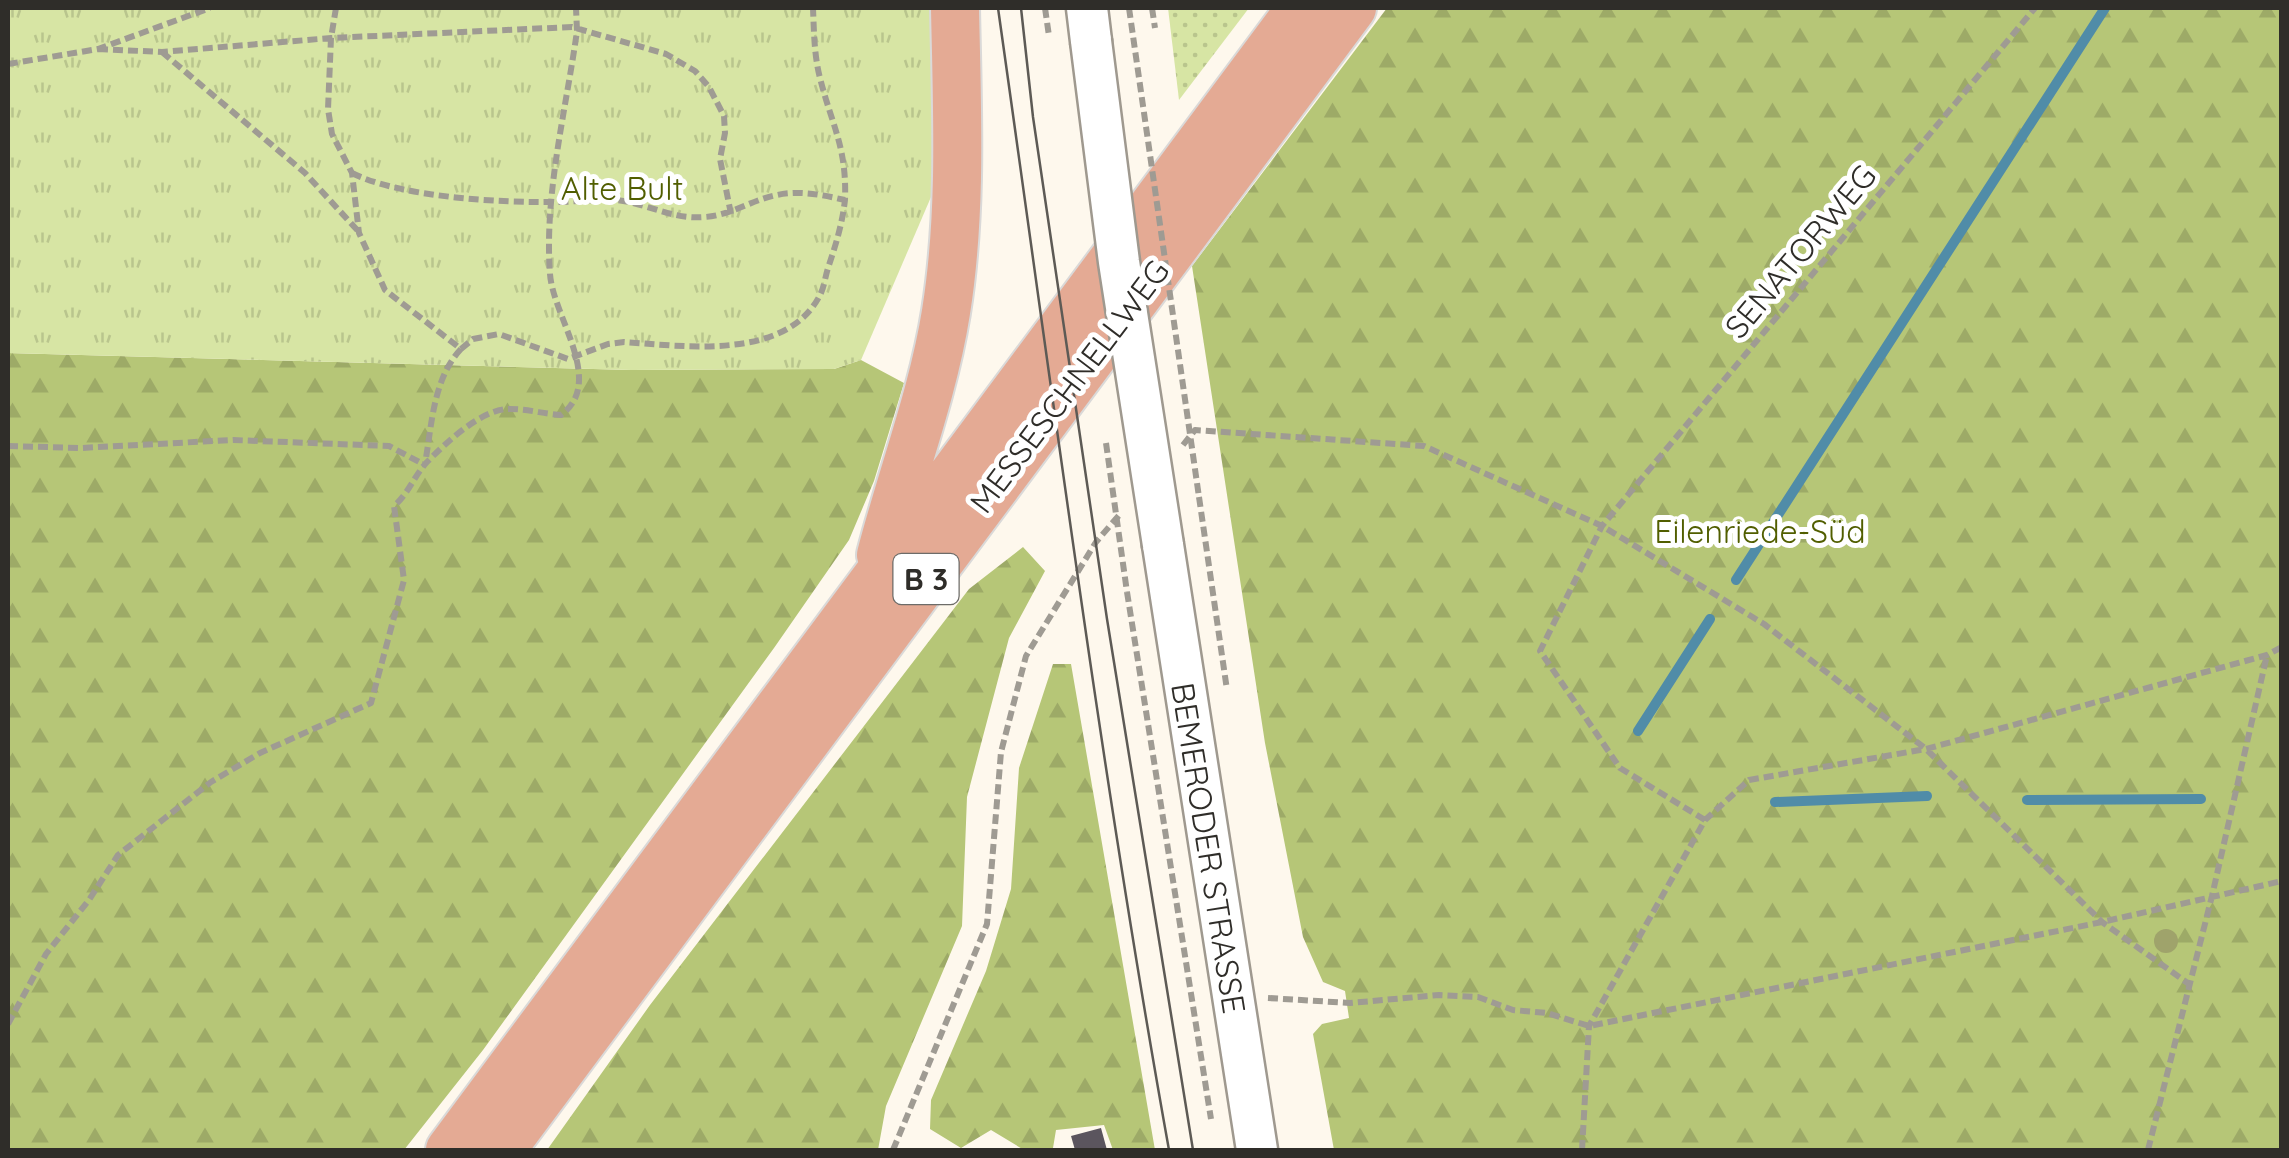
<svg xmlns="http://www.w3.org/2000/svg" width="2289" height="1158" font-family="Quicksand,sans-serif">
  <style>
    .grass { fill: url(#grass-dots) }
    .forest { fill: url(#forest-firs) }
    .park { fill: url(#park-tufts) }
    .lines { fill: none; stroke-linecap: round; stroke-linejoin: round }
    .stream { stroke: #508ca8; stroke-width: 10 }
    .building { fill: #5b555e }
    .secondary-casing { stroke: #9f998f; stroke-width: 45 }
    .trunk-casing { stroke: #dad9d8; stroke-width: 52 }
    .path { stroke: #9f9b93; stroke-width: 6; stroke-dasharray: 10 5; stroke-linecap: butt }
    .secondary { stroke: #fff; stroke-width: 40 }
    .trunk { stroke: #e4aa94; stroke-width: 48 }
    .tram { stroke: #5d5a55; stroke-width: 2.5 }
    .secondary-bridge-casing { stroke: #9f998f; stroke-width: 45; stroke-linecap: butt }
    .path-bridge { stroke: #9f9b93; stroke-width: 6; stroke-dasharray: 10 5; stroke-linecap: butt }
    .secondary-bridge { stroke: #fff; stroke-width: 40 }
    .tree { fill: #9fa36b }
    .labels { text-anchor: middle; dominant-baseline: central; stroke-width: 10; stroke-linejoin: round; paint-order: stroke }
    .shield { fill: #fff; stroke: #6d6c69; stroke-width: 2.5 }
    .shield-label { font-size: 30px; font-weight: bold; fill: #2f2d29 }
    .park-label { font-size: 32px; fill: #515e00; stroke: #fff }
    .street-label { font-size: 32px; fill: #2f2d29; stroke: #fff }
  </style>
  <defs>
    <pattern id="grass-dots" width="8" height="8" patternUnits="userSpaceOnUse" patternTransform="scale(2.5)"><rect width="8" height="8" fill="#d7e5a4"/><path d="M2 2h.1M6 6h.1" fill="none" stroke="#b9c58d" stroke-width="1.8" stroke-linecap="round"/></pattern>
    <pattern id="forest-firs" width="22" height="20" patternUnits="userSpaceOnUse" patternTransform="scale(2.5)"><rect width="22" height="20" fill="#b6c677"/><path d="M5 1l3.5 6h-7zM16 11l3.5 6h-7z" fill="#9daa67"/></pattern>
    <pattern id="park-tufts" width="24" height="20" patternUnits="userSpaceOnUse" patternTransform="scale(2.5)"><rect width="24" height="20" fill="#d7e5a4"/><path d="M3 7l-1-3M5 7V3M7 7l1-3M15 17l-1-3M17 17v-4M19 17l1-3" fill="none" stroke="#b9c58d"/></pattern>
  </defs>
  <rect width="100%" height="100%" fill="#fef8ed"/>
  <path class="grass" d="M1168,8H1249L1179,100Z"/>
  <path class="forest" d="M1387,8H2281V1150H1334L1313,1034L1322,1024L1349,1018L1345,991L1323,982L1303,937L1265,743L1192,266Z
    M8,353L631,370L834,369L861,360L904,383L874,481L849,540L774,648L483,1050L404,1150H8Z
    M1023,547L1045,571L1009,638L967,797L962,926L886,1106L878,1150H547L650,1005L969,589Z
    M1053,664H1071L1155,1150H1113L1104,1125L1056,1130L1053,1148L1024,1150L991,1130L961,1148L930,1129L931,1100L986,971L1011,889L1019,768Z"/>
  <path class="park" d="M8,8H931L934,190L861,360L834,369L631,370L8,353Z"/>
  <g class="lines">
    <path class="stream" d="M1736,580L2105,8
      M1638,731L1710,619
      M2027,800L2201,799
      M1775,802L1927,796"/>
  </g>
  <path class="building" d="M1101,1128L1107,1150H1075L1071,1136Z"/>
  <g class="lines">
    <defs>
      <path id="secondary" d="M1087,8L1091,41
        M1163,545L1257,1150"/>
      <path id="trunk" d="M881,555C902,474 933,394 946,312C962,212 957,109 955,8
        M450,1150L1301,8
        M501,1150L1352,8"/>
    </defs>
    <use href="#secondary" class="secondary-casing"/>
    <use href="#trunk" class="trunk-casing"/>
    <path class="path" d="M336,8L331,38L328,109L332,134L352,173L359,233L385,290L461,349C433,379 432,424 425,464
      M1045,8L1049,36
      M1152,8L1155,28
      M98,49L162,52L331,38L572,27L666,54L695,71L709,87L724,116L725,133L720,159L731,214
      M162,52L305,173L359,232
      M8,64L98,49L210,8
      M352,173C399,197 501,203 555,202C575,202 596,199 616,200C647,203 672,220 705,217C732,215 751,200 777,195C800,190 822,195 845,200C847,147 832,126 820,78C814,55 814,31 813,8
      M461,349L473,339L499,334L568,359L608,344L624,342C684,346 784,361 819,297C824,289 825,277 828,268C836,244 842,225 845,200
      M1183,445L1195,430L1424,446L1602,526L1764,624L1926,749L2102,922L2189,984
      M8,446L81,448L233,440L389,446L425,465
      M1199,497L1227,690
      M1127,592L1211,1119
      M1705,820L1620,768L1540,651L1602,526L2035,8
      M1268,998L1350,1003L1439,995L1478,997L1513,1010L1547,1013L1589,1026L2102,922L2282,881
      M8,1024L46,954L89,900L118,855L211,782L260,753L371,703L404,580L394,506C409,493 414,476 427,462C446,443 478,412 506,409C523,408 544,414 561,415C606,382 553,317 550,274C544,194 566,110 577,31L576,8
      M893,1150L987,924L1001,752L1026,656L1096,542L1121,513
      M1582,1150L1589,1026L1705,820L1749,780L1926,749L2267,655L2282,647
      M2148,1150L2212,896L2267,655"/>
    <use href="#secondary" class="secondary"/>
    <use href="#trunk" class="trunk"/>
    <path class="tram" d="M998,8C1052,389 1101,772 1169,1150
      M1021,8L1033,117L1107,619L1193,1150"/>
    <defs>
      <path id="secondary-bridge" d="M1091,41L1119,262L1163,545"/>
    </defs>
    <use href="#secondary-bridge" class="secondary-bridge-casing"/>
    <path class="path-bridge" d="M1129,8L1199,497
      M1106,443L1127,592"/>
    <use href="#secondary-bridge" class="secondary-bridge"/>
  </g>
  <circle class="tree" cx="2166" cy="941" r="12"/>
  <g class="labels">
    <rect class="shield" x="893.5" y="554" width="65" height="50" rx="8"/>
    <g class="shield-label">
      <text x="926" y="579">B 3</text>
    </g>
    <g class="park-label">
      <text x="622" y="188">Alte Bult</text>
      <text x="1760" y="531">Eilenriede-Süd</text>
    </g>
    <g class="street-label">
      <text transform="translate(1800 251) rotate(-50)">SENATORWEG</text>
      <text transform="translate(1069 386) rotate(-53)">MESSESCHNELLWEG</text>
      <text transform="translate(1209 848) rotate(81)">BEMERODER STRASSE</text>
    </g>
  </g>
  <rect width="2289" height="1158" fill="none" stroke="#2f2d29" stroke-width="20"/>
</svg>
